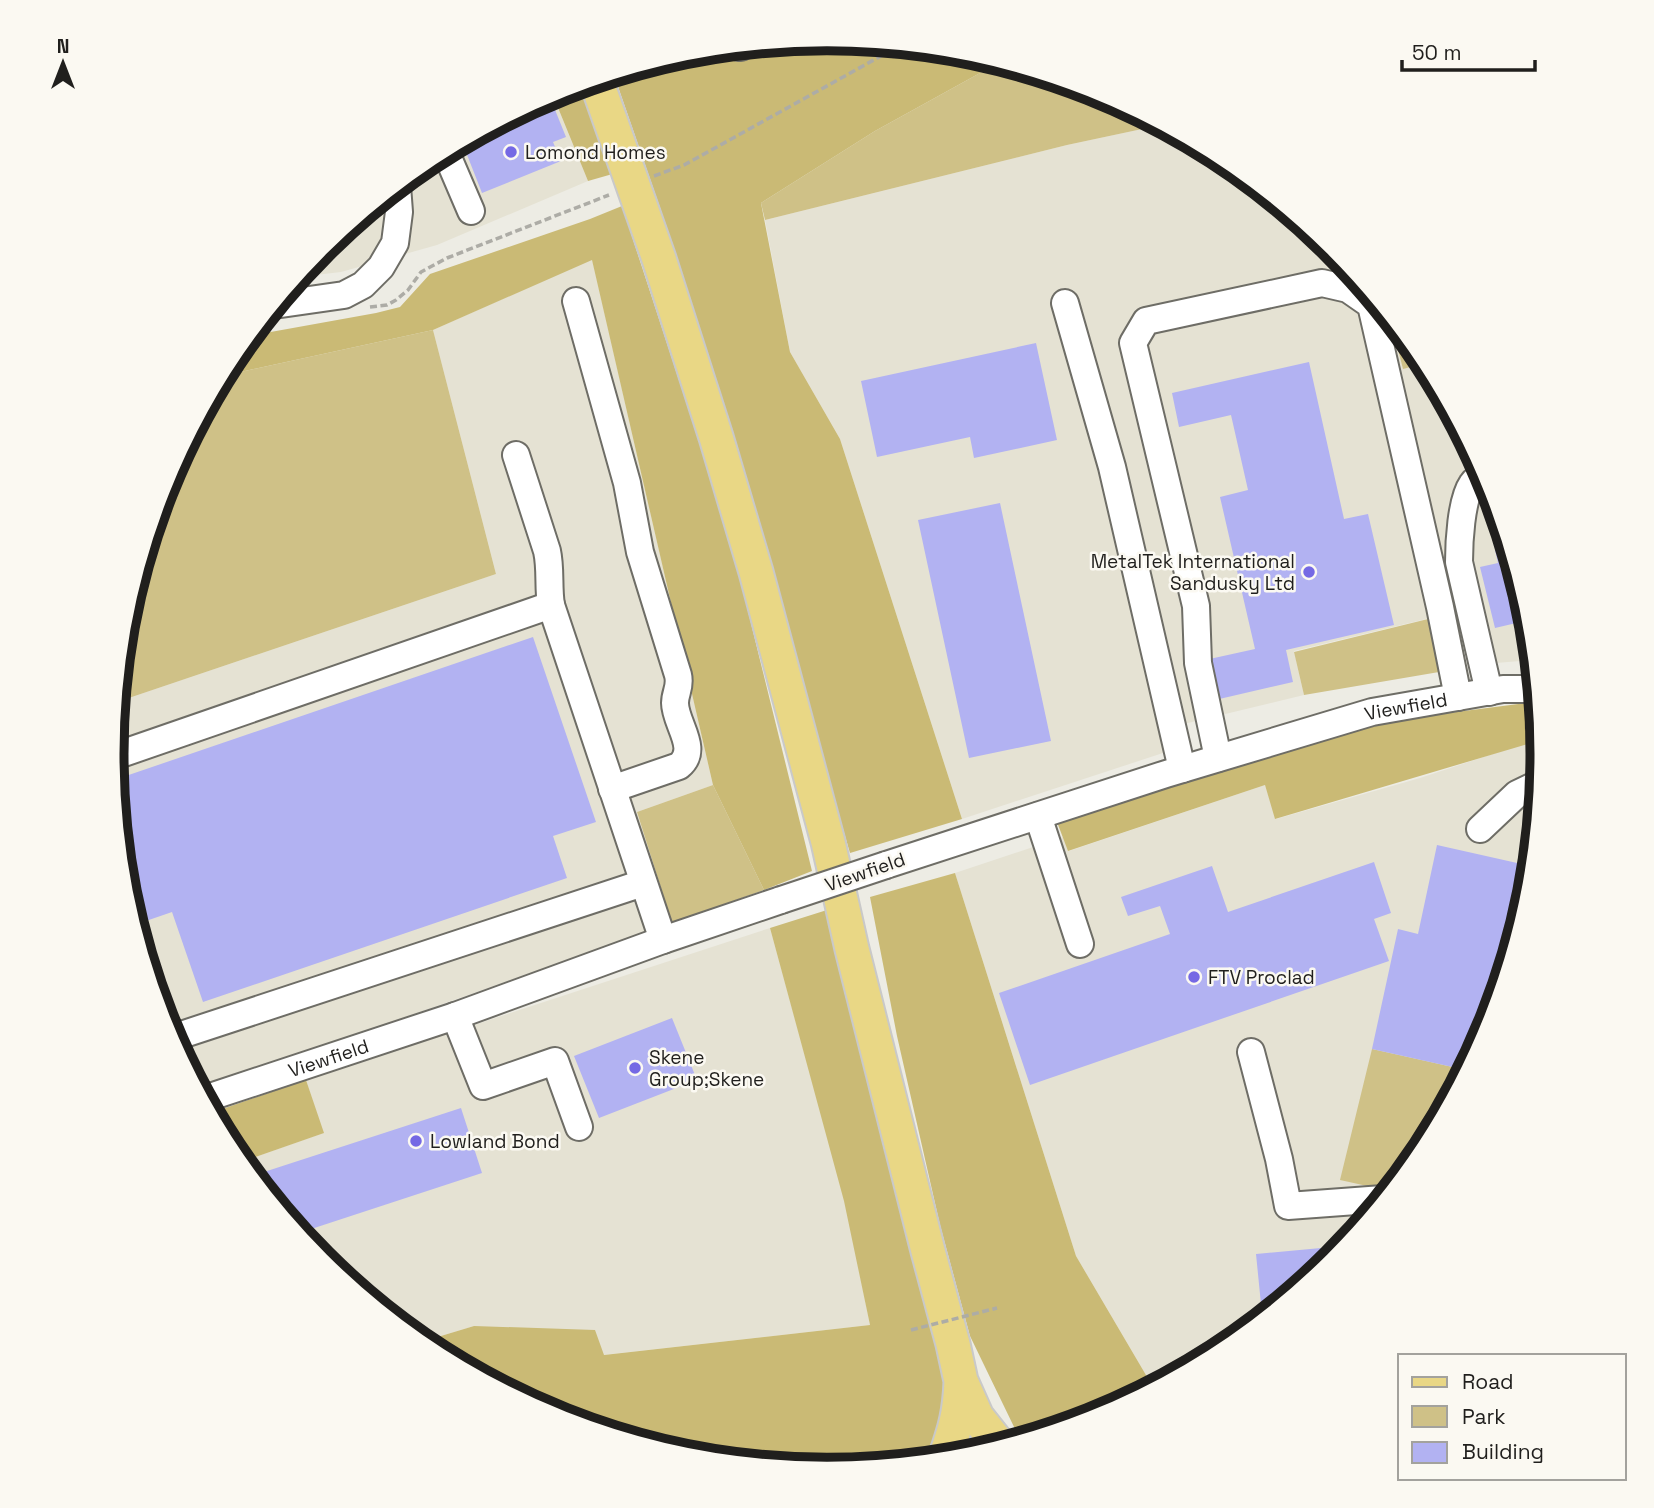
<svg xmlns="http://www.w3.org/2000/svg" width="1654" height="1508" font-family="'Space Grotesk',sans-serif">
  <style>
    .built { fill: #e5e2d3 }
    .green { fill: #cfc187 }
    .forest { fill: #caba75 }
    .building { fill: #b2b2f2 }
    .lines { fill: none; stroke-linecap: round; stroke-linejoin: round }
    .minor-casing { stroke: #6e6d66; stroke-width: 30 }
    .major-casing { stroke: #c9c9c9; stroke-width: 37 }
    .path { stroke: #adaca6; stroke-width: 3.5; stroke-dasharray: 7 3.5; stroke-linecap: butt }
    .minor { stroke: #fff; stroke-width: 26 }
    .major { stroke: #e9d785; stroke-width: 33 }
    .minor-bridge-casing { stroke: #6e6d66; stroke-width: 30; stroke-linecap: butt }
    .path-bridge { stroke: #adaca6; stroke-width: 3.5; stroke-dasharray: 7 3.5; stroke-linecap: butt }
    .minor-bridge { stroke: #fff; stroke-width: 26 }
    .poi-dot { fill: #7569e4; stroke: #fbf9f2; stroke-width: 2.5 }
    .labels { text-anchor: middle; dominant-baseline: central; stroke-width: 5; stroke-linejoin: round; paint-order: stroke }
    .poi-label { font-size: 19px; fill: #201f1d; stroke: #fbf9f2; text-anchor: start }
    .street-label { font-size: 19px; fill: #201f1d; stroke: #fbf9f2 }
    .rim { fill: none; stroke: #201f1d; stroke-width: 9 }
  </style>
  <rect width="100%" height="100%" fill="#edece4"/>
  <path class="built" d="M552,93L588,181L437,245L341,272L298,277L321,248L430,159Z
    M1161,125L1212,152L1238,189L1281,205L1333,248L1393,321H1391L1403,368L1426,363L1488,481L1529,615L1533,660L1472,665L1459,611L1294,651L1304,695L1163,729L1166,752L962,819L840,439L790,352L765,220L1067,145Z
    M592,259L713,785L637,812L672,923L199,1090L166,1027L125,893L112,754L117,702L496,574L433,330Z
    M1541,738L1542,754L1529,894L1422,1152L1333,1260L1224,1349L1153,1387L1076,1256L955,873L1063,837L1069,851L1265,785L1276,819L1420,778Z
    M770,928L845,1201L870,1325L603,1355L474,1326L421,1342L321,1260L241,1162L323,1133L306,1080Z"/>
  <path class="green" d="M1000,62L1101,93L1161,125L1067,145L765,220L761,203L875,131Z
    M1212,152L1225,159L1281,205L1238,189Z
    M1393,321L1422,357L1426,363L1403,369L1391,322Z
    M433,330L496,574L117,702L125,614L166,480L222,376Z
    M1428,619L1439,672L1304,695L1294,652Z
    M713,785L764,890L672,923L637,812Z
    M1372,1049L1466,1070L1422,1152L1390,1191L1340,1180Z"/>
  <path class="forest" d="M827,39L967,52L1000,62L875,131L761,203L790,352L840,439L962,819L850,853L675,251L614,75L683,54Z
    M581,84L616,173L588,181L552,93Z
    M622,206L728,530L812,871L764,890L713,785L592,260L433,330L222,376L232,356L249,336L376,313L400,307L430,274L590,219Z
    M1526,703L1540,733L1541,740L1275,819L1265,785L1068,851L1057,822L1254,758L1402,719Z
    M955,873L1076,1256L1153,1387L1100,1415L1025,1438L1016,1431L970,1336L940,1225L897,1036L870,897Z
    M827,910L961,1381L945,1458L827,1469L687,1456L553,1415L429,1349L421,1342L474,1326L595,1330L604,1355L870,1325L844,1201L770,928Z
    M306,1080L324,1133L241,1162L232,1151L211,1113Z"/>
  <path class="building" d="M549,95L566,137L553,142L561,161L482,193L462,142Z
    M1036,343L1057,440L974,458L970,437L877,457L861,381Z
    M1309,362L1344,519L1368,514L1394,625L1286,650L1293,682L1215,700L1205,660L1255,649L1220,497L1248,490L1231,415L1179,427L1172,393Z
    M1000,503L1051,741L969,758L918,520Z
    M1508,547L1529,620L1495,628L1480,567L1498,563L1495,550Z
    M533,637L596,822L553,836L567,878L203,1002L172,912L143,922L122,860L114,780Z
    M1437,845L1531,866L1529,894L1488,1028L1466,1070L1372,1049L1398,929L1418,934Z
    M1374,862L1391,913L1374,919L1389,961L1030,1085L999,993L1170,934L1160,906L1128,916L1121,897L1212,866L1228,912Z
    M672,1018L697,1080L599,1118L574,1056Z
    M461,1108L482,1173L299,1233L252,1176Z
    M1321,1248L1323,1268L1282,1302L1261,1304L1256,1254Z"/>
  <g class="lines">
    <defs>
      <g id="minor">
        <path d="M738,47H741"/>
        <path d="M446,150L447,155L471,211"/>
        <path d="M576,301L627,483L640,552L678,675C681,687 675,692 675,703C675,724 700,749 679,766L612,789"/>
        <path d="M1065,303L1112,467L1182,769"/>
        <path d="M274,305L344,295L363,285L381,267L395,243L399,212L397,186"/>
        <path d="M516,455L547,551C551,569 548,587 551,605L663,940"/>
        <path d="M1486,476C1480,477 1475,479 1472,484C1461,500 1459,543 1459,562L1489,692"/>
        <path d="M112,757L551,605"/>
        <path d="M1218,758L1198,663L1196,606L1133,343L1146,321L1322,283L1348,289L1371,305L1440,607L1458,697"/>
        <path d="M1038,816L1080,944"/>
        <path d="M1480,829L1517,794L1540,783"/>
        <path id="s1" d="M886,865L1166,774L1372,712L1503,689H1536"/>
        <path d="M455,1016L483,1086L555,1061L579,1127"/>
        <path d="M172,1038L643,883"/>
        <path d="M1251,1052L1279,1159L1288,1206L1383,1199"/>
        <path id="s2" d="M204,1099L455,1016L663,940L781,900"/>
      </g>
      <path id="major" d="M596,80L659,259L716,437L756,572L828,842L852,949L928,1251L953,1344L961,1381L977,1417L1000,1446
        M945,1458C955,1430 960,1412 961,1381"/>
    </defs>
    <use href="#minor" class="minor-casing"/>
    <use href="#major" class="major-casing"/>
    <path class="path" d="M654,176L684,165L715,148L899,46
      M370,307L387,305L396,300L408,290L421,272L447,258L609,195"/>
    <use href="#minor" class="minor"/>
    <use href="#major" class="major"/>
    <defs>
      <path id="minor-bridge" d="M781,900L886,865"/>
    </defs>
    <use href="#minor-bridge" class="minor-bridge-casing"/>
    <path class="path-bridge" d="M911,1330L997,1308"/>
    <use href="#minor-bridge" class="minor-bridge"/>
  </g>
  <g class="poi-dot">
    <circle cx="511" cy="152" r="7"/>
    <circle cx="1309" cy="572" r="7"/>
    <circle cx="1194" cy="977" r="7"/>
    <circle cx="635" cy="1068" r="7"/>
    <circle cx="416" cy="1141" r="7"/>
  </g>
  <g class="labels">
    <g class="poi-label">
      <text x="525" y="152">Lomond Homes</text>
      <text x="1295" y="561" text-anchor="end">MetalTek International<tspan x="1295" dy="22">Sandusky Ltd</tspan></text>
      <text x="1208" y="977">FTV Proclad</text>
      <text x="649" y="1057">Skene<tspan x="649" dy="22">Group;Skene</tspan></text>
      <text x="430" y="1141">Lowland Bond</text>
    </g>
    <g class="street-label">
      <text stroke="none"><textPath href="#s1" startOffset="544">Viewfield</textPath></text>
      <text transform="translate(865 872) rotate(-19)">Viewfield</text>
      <text stroke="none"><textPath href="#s2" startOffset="131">Viewfield</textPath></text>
    </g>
  </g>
  <path d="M0 0H1654V1508H0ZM124 754a703 703 0 1 1 1406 0a703 703 0 1 1-1406 0Z" fill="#fbf9f2" fill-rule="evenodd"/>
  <path class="rim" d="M124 754a703 703 0 1 1 1406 0a703 703 0 1 1-1406 0Z"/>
  <rect x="1398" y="1354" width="228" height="126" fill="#fbf9f2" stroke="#a3a29d" stroke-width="2"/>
  <rect x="1412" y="1377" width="35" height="10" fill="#e9d785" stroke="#a3a29d" stroke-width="2"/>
  <text x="1462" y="1389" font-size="21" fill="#201f1d">Road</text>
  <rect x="1412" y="1406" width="35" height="21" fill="#cfc187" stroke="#a3a29d" stroke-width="2"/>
  <text x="1462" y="1424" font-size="21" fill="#201f1d">Park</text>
  <rect x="1412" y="1442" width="35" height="21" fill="#b2b2f2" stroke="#a3a29d" stroke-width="2"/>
  <text x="1462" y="1459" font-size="21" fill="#201f1d">Building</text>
  <g transform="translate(63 63)" stroke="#fbf9f2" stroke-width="5" paint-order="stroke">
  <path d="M0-5L12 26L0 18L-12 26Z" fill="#201f1d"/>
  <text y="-10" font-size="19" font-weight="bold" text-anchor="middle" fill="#201f1d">N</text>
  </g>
  <path d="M1402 60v10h133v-10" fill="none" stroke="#201f1d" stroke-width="3.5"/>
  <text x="1412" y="60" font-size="21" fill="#201f1d" stroke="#fbf9f2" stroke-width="5" paint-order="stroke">50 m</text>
</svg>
